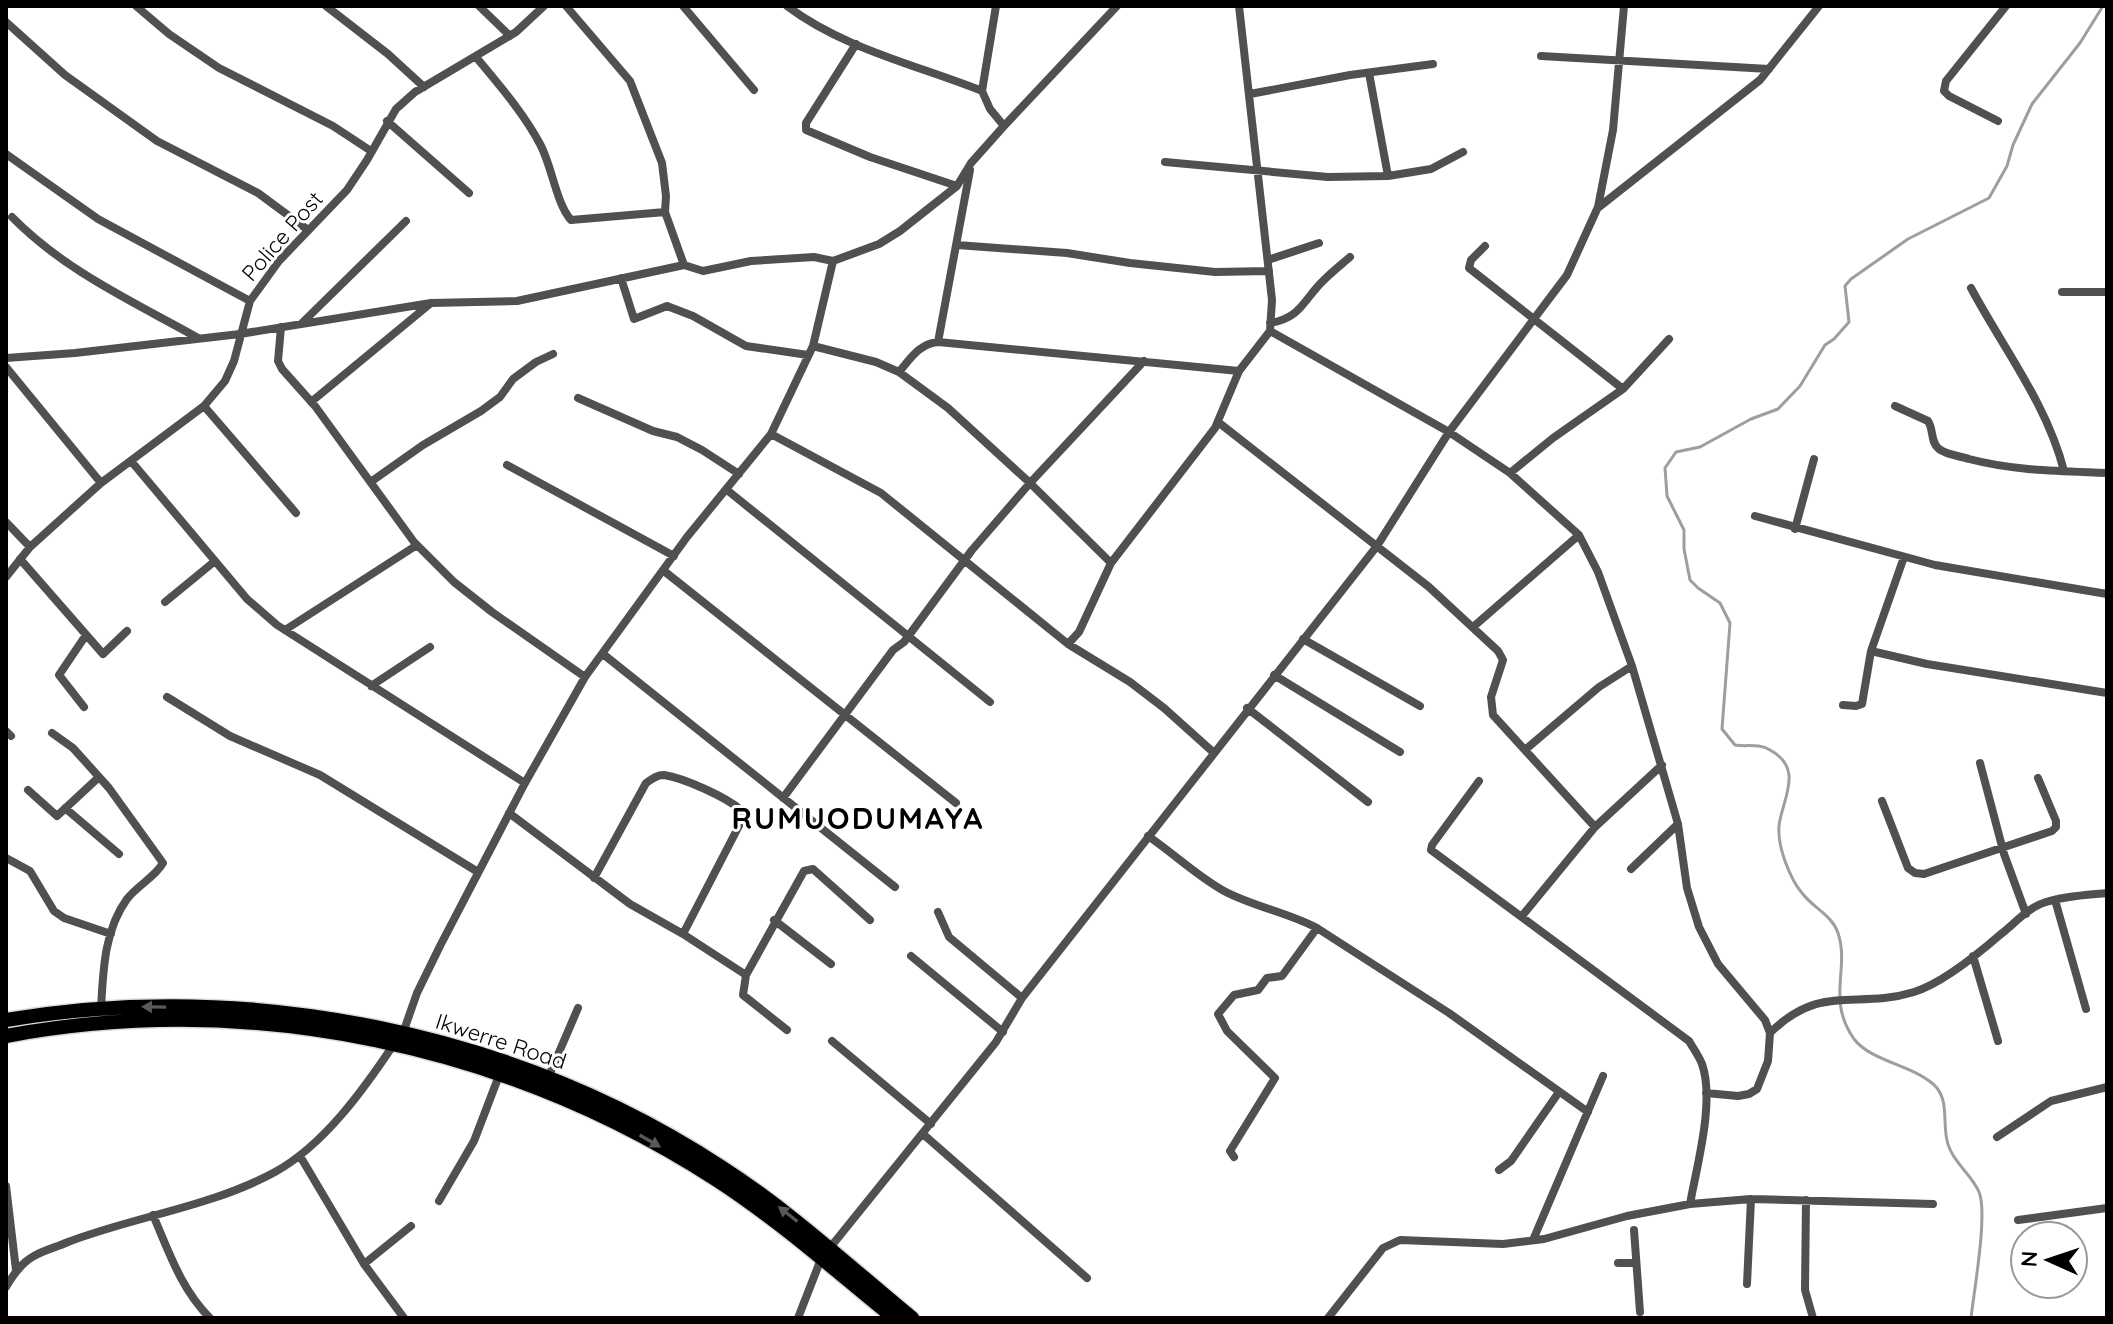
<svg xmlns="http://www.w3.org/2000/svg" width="2113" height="1324" font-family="Quicksand,sans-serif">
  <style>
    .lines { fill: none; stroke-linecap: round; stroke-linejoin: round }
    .stream { stroke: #9e9e9e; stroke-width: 3 }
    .primary-casing { stroke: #dbdbdb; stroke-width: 17 }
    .minor { stroke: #505050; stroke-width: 8 }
    .primary { stroke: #000; stroke-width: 14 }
    .oneway { fill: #595959 }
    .labels { text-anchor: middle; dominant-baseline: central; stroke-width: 6; stroke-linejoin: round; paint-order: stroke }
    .street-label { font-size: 22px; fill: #000; stroke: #fff }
    .district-label { font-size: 30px; font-weight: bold; letter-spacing: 2px; fill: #000; stroke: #fff }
  </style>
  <rect width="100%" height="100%" fill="#fff"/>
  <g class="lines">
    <path class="stream" d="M1971,1318C1974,1291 1988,1213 1979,1192C1972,1175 1955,1164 1949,1147C1941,1128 1950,1105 1937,1088C1918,1066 1871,1062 1854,1039C1826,999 1850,969 1838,933C1832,915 1813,908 1802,893C1795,885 1789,872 1785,861C1781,850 1778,838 1779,826C1782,799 1805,769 1770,750C1759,743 1746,747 1735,745L1722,729L1730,623L1720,603L1698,588L1690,580L1684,549V530L1667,496L1665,468L1676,452L1700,447L1751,419L1778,409L1800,386L1825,345L1834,339L1849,322L1845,286L1851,279L1908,239L1989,198L2007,166L2013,145L2032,104L2080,43L2103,6"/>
    <defs>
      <path id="primary" d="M6,1020C250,979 516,1032 723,1168C791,1212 850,1267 912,1318
        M6,1036C252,990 508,1045 717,1180C780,1221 836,1271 894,1318"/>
    </defs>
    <use href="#primary" class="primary-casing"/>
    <path class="minor" d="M136,6L169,34L219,68L333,126L371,151
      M326,6L388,54L424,87
      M479,6L510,36
      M566,6L630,81L662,163L666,196L665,212L684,265
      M683,6L754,90
      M787,6C844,49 917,65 982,91
      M996,6L982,91L990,109L1004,126
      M6,22L65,75L157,141L258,193L308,230
      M856,44L806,123V130L870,157L957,186
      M1541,56L1769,69
      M476,57C499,85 523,112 540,144C552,166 556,203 571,220L665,212
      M1369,73L1388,176
      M1250,94L1350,75L1433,64
      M387,121L469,193
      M1998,121L1949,96L1944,91L1946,81L2006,6
      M6,154L98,219L250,301
      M1165,162L1328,177L1388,176L1431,169L1463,152
      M1599,207L1760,80L1819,6
      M12,217C65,271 132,301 198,338
      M957,245L1067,253L1130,263L1215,272L1269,271
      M1485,246L1471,260L1469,268L1623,389
      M1268,260L1319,243
      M621,278L634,319L667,306L693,316L746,346L808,355
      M1971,288C2003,348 2047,404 2064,471
      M2062,292H2107
      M1270,323C1302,318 1304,298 1325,279C1333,271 1342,264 1350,257
      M301,324L406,221
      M281,327L278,361L282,369L315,406L414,542L454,582L492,612L585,677
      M1270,331L1449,432L1510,473L1579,535L1598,572L1632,666L1678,824L1687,888L1699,927L1718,964L1765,1020L1770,1033L1768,1061L1757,1089L1749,1094L1738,1096L1706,1093
      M938,342L970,170
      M813,346L876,362L899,372L948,408L1030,483L1111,563
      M6,358L75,353L240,334L431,303L517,301L684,265L703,271L751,261L814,257L833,261L879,244L900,231L957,186L971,163L1004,126L1117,6
      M6,367L101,483
      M899,372C911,358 919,344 938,342L1239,371
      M578,398L653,431L677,437L702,450L739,474
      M311,402L431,303
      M204,406L296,513
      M1895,406L1928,421C1934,430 1930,442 1939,449C1947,455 1960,456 1969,459C2015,471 2060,471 2107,473
      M1218,422L1429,587L1498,651L1503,660L1491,697L1493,715L1595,827
      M771,434L881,493L1068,644L1130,682L1164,708L1213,752
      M131,461L247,599L277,625L525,783
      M507,465L674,556
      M1510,473L1553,438L1623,389L1669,339
      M372,481L423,445L481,411L500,397L513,379L536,362L553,354
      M727,490L990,702
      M1755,516L1935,565L2107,594
      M6,522L30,547
      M1795,529L1814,459
      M20,559L103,654L127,631
      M664,571L956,803
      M6,577L30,547L101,483L204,406L225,381L234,361L250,301L279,261L347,190L367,160L396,109L415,92L516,32L544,6
      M165,602L215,561
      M1473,627L1579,535
      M285,630L417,545
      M1303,639L1420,706
      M1068,644L1079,632L1111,563L1215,428L1239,371L1270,331L1272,300L1239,6
      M1871,651L1927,664L2107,693
      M603,654L895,887
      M1274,675L1400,752
      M371,686L430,647
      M167,697L230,736L320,775L478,872
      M1843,705L1856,706L1862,704L1871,651L1904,557
      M84,707L59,675L86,635
      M1247,708L1368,802
      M6,731L11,736
      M52,733L73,748L109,788L163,863C155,877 137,886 127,899C104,930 103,973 101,1009
      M1525,750L1599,687L1632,666
      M1980,763L2004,854L2026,914
      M1479,781L1432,845L1431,850L1689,1041C1693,1048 1699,1056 1702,1064C1715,1101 1697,1165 1690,1204
      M28,790L57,816L99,777
      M783,798L893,650L904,642L972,550L1030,483L1144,361
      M1882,801L1908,868L1915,873L1924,874L2052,831L2056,827V821L2038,778
      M65,808L119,854
      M509,813L630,904L683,934L746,975
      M1148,836C1173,853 1197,876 1224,891C1254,907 1287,912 1317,928L1449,1013L1588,1112
      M6,858L30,871L54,911L64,918L111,934
      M1631,869L1678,824
      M594,878L646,783C652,779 656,775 664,775C684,778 726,797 741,810L742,820L683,934
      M2055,900L2086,1009
      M938,912L949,937L1022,998
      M1522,916L1595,827L1662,765
      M774,920L831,964
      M911,956L1003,1032
      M1973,956L1998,1041
      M787,1030L743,995L746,975L804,871L813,869L870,920
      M403,1033L417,993L440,946L525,783L585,677L687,537L771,434L813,346L833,261
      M1770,1033C1821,982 1856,1010 1914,992C1943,983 1978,954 2001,934C2015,923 2029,907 2046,902C2065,896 2087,895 2107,893
      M832,1041L931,1124
      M548,1078L578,1008
      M923,1134L1087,1278
      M1997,1137L2051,1101L2107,1087
      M300,1156L364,1264L404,1318
      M1234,1157L1230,1151L1275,1078L1227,1031L1218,1014L1234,995L1258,990L1267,978L1282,976L1317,928
      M1499,1170L1511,1161L1559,1092
      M6,1186L16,1270
      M1806,1200L1805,1290L1813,1318
      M439,1201L474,1141L500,1073
      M153,1215C169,1252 181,1289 210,1318
      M2018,1220L2107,1208
      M1634,1230L1640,1312
      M1533,1240L1603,1076
      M829,1249L996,1042L1022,998L1377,546L1449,432L1567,275L1598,207L1613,130L1624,6
      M1618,1263H1636
      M364,1264L411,1226
      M1747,1284L1751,1199
      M6,1287C13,1275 21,1263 34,1256C44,1250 57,1247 68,1242C136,1216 211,1207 275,1172C324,1145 364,1089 394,1044
      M798,1318L821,1259
      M1328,1318L1383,1248L1400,1240L1503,1244L1544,1239L1627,1216L1690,1204L1751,1199L1933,1204"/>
    <use href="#primary" class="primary"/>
  </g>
  <defs><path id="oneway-solid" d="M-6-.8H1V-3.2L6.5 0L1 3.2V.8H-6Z" transform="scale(2)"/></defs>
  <g class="oneway">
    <use href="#oneway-solid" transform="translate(154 1007) rotate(-179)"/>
    <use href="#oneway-solid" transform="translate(650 1141) rotate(30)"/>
    <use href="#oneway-solid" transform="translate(788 1214) rotate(-142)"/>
  </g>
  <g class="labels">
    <g class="street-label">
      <text transform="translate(282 236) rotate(-49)">Police Post</text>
      <text transform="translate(501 1041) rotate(18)">Ikwerre Road</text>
    </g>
    <g class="district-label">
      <text x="858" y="818">RUMUODUMAYA</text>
    </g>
  </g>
  <rect width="2113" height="1324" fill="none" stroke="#000000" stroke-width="16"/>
  <g transform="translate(2049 1260) rotate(273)"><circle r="38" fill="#ffffff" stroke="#999999" stroke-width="2"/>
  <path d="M0-6L14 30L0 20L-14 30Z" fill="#000000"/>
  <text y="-12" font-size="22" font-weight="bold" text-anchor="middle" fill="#000000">N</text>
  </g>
</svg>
